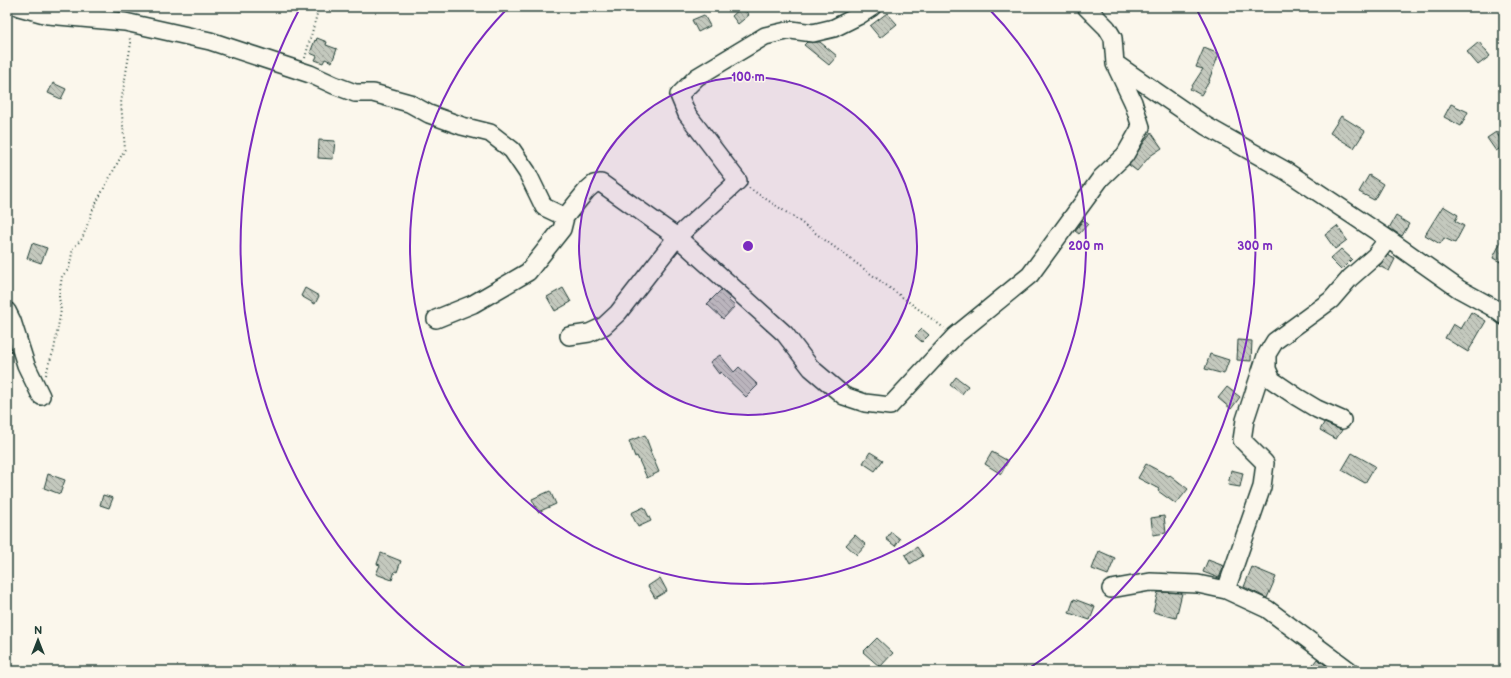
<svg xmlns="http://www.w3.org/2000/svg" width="1511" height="678" font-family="'Balsamiq Sans',sans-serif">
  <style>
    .building { fill: url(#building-back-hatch); stroke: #1f3d34 }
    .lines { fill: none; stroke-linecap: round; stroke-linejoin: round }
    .minor-casing { stroke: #1f3d34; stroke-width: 20 }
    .path { stroke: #1f3d34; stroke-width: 2; stroke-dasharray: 1 3; stroke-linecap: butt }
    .minor { stroke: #fbf7ec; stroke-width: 17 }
    .ring { fill: none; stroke: #7b2cbf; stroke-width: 2 }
    .centre { fill: #7b2cbf; stroke: #fbf7ec; stroke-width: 2 }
    .ring-label { font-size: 12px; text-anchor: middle; font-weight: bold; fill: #7b2cbf; stroke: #fbf7ec; stroke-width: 3; stroke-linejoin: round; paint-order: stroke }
  </style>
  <defs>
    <pattern id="building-back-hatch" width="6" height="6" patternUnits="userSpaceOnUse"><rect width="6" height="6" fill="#c4c9be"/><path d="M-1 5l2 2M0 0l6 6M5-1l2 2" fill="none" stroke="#9fa49b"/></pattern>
  </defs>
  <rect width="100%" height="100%" fill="#fbf7ec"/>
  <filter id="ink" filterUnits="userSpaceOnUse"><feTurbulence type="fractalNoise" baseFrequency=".025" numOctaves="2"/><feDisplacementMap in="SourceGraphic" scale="8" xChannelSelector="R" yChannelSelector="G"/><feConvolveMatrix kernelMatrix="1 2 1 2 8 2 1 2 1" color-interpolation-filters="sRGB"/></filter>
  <g filter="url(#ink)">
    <path class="building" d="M742,7L749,15L738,24L732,16Z
      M887,13L897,24L880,38L870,26Z
      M704,15L710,26L698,32L692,20Z
      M317,38L327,42L326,45L337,49L332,62L325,59L323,63L315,60L317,56L310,53L315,40L316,41Z
      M807,42H820L837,56L829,65L804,45Z
      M1479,42L1490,56L1478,65L1467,52Z
      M1204,48L1219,54L1209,80H1210L1201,95L1190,89L1203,69L1196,67Z
      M53,83L66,89L61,99L48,93Z
      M1451,104L1468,112L1461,126L1444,117Z
      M1341,116L1365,131L1354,148L1330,133Z
      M1151,132L1162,148L1150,156L1137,171L1129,165Z
      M1496,132L1504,144V146L1496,151L1487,138Z
      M319,140L335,141L333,159L318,158Z
      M1369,175L1383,184L1374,200L1359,192Z
      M1443,206L1458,215L1455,221L1464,226L1455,243L1444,238L1440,244L1425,235Z
      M1396,216L1409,224L1402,236L1389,228Z
      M1083,220L1088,224L1079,234L1075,231Z
      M1337,226L1347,240L1335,249L1325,235Z
      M1504,235V264L1493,258Z
      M32,243L47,248L41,263L27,258Z
      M1341,249L1352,259L1341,270L1330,259Z
      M1388,255L1395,259L1389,271L1379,266Z
      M305,288L319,296L315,304L301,296Z
      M563,288L571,302L555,311L547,297Z
      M721,290L730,298L728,300L735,306L723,319L707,304Z
      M1471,312L1486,321L1468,352L1445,338L1453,324L1461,329Z
      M922,329L929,335L922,342L915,336Z
      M1238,340L1252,341L1251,361L1237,360Z
      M1210,354L1229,360L1224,374L1205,369Z
      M720,355L734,372L739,367L758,385L746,397L720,372L719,374L710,362Z
      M956,377L968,386L962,394L950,385Z
      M1227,387L1240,397L1231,409L1218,398Z
      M1324,423L1342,430L1336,439L1320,430Z
      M645,435L651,451H650L659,472L647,478L637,456L635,457L629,441Z
      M870,452L883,460L875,471L863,463Z
      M992,452L1008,461L1001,474L985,464Z
      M1352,453L1375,466L1365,483L1342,470Z
      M1146,464L1169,476L1170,475L1188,489L1176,504L1158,491L1159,489L1138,478Z
      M1231,470L1243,473L1240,487L1228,485Z
      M48,474L65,480L60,494L44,488Z
      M550,491L556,504L538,512L532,499Z
      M103,495L113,498L109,508L100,505Z
      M644,507L651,521L638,527L631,513Z
      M1164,516L1166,533L1153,535L1151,518Z
      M891,532L900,539L895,546L886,539Z
      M855,535L866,545L857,555L846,545Z
      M917,547L923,556L910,564L905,555Z
      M1099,551L1115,558L1108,575L1092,569Z
      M381,553L401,561L397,572L395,571L392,580L376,574L380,565L377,564Z
      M1208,560L1224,566L1219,578L1203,572Z
      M1252,567L1276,577L1267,598L1244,587Z
      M660,578L667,591L655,598L648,586Z
      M1158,592L1182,593L1176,618L1153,612Z
      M1074,599L1095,607L1090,620L1069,613Z
      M877,638L893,653L880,667L863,652Z
      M1317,659L1326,665L1322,671H1316L1311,667Z"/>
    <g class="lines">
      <defs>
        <path id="minor" d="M19,7L48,15L125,22L210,41L310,74L334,85L355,93H373L409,103L429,114L462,126L490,133L512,150L527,172L544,207L565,217L562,229L528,272L473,304L436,319
          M1116,64L1206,126L1286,171L1388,239
          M565,217L587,190L594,184L601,183L677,237L738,181L687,114L679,95L697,77L765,36L791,30L813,33L834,28L858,16L872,7
          M7,311L12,321L26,365L41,396
          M569,336L589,333L604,326L618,313L677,237L785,334L811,368L844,396L865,403L890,406L955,336L1030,275L1101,178L1125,155L1141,127L1133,102L1115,64L1113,38L1107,28L1086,7
          M1342,420L1317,409L1297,397L1272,380L1267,369V354L1275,341L1331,300L1350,278L1375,256L1388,239L1459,289L1492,307L1504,316
          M1111,589L1150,582L1198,584L1226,590L1267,609L1350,671
          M1226,590L1262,487L1265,463L1242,440L1245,420L1266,356"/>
      </defs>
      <use href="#minor" class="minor-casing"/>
      <path class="path" d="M305,58L319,7
        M749,188L795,218L944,328
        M46,375L49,363L54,350L61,310L59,297L62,276L69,269L73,248L82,239L94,207L125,149L121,103L131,43L129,36"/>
      <use href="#minor" class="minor"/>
    </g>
  </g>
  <circle cx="748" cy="246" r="169" fill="#7b2cbf" fill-opacity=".12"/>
  <g class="ring">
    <circle cx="748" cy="246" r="169"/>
    <path d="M989 9A338 338 0 1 1 507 9"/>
    <path d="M468 669A507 507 0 0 1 300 8M1196 8A507 507 0 0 1 1028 669"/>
  </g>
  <circle cx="748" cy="246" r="6" class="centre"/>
  <g class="ring-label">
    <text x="748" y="81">100 m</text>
    <text x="1086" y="250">200 m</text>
    <text x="1255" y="250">300 m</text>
  </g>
  <rect width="1511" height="678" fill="none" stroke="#fbf7ec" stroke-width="24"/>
  <rect x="12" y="12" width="1487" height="654" fill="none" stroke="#1f3d34" stroke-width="1.5" filter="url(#ink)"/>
  <g transform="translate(38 640)" stroke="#fbf7ec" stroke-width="3" paint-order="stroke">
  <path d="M0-3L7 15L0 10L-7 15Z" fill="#1f3d34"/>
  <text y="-6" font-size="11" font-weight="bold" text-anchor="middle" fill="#1f3d34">N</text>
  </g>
</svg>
